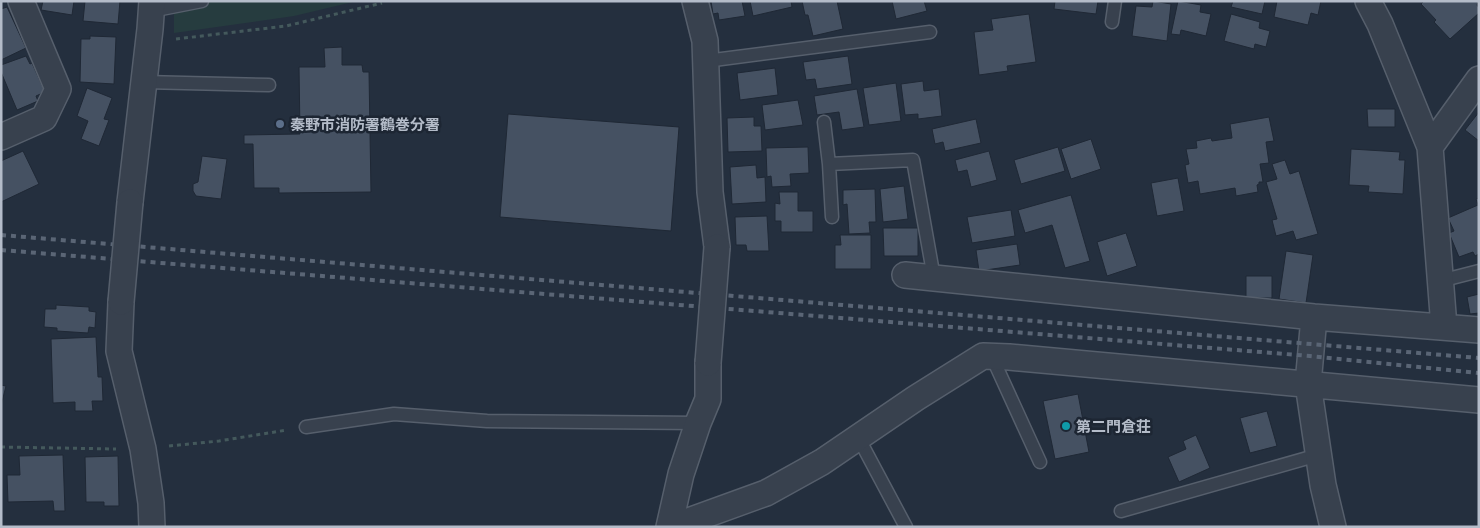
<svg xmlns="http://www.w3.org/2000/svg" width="1480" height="528" font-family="Poppins,'Noto Sans JP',sans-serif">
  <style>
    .green { fill: #263c3f }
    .building { fill: #455162; stroke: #1f2835 }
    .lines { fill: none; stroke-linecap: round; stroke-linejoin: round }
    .lane-casing { stroke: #565f6c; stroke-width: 15 }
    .street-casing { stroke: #565f6c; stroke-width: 28 }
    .path { stroke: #44595c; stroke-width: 3; stroke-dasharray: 4 4; stroke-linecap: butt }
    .lane { stroke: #38414e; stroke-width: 12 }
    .street { stroke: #38414e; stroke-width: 25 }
    .rail { stroke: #5a6575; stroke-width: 4; stroke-dasharray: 5 5; stroke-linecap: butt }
    .street-bridge-casing { stroke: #565f6c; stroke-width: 28; stroke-linecap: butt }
    .street-bridge { stroke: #38414e; stroke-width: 25 }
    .service-dot { fill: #5c6f8a; stroke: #1d2633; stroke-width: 2 }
    .culture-dot { fill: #0f9aa8; stroke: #1d2633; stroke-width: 2 }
    .labels { text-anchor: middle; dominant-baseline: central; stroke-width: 5; stroke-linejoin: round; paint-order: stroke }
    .poi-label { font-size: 15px; font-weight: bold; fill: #b4bcc9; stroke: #1d2633; text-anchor: start }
  </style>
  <rect width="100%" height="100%" fill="#242f3e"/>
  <path class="green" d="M174,1H357L294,16L174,33Z"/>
  <path class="building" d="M43,1H74L72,15L41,10Z
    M85,1H120L118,24L83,21Z
    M711,1H742L745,16L719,20L718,13L713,14Z
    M750,1H791L792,7L753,16Z
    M802,1H837L843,29L813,36L808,15H805Z
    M892,1H924L927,11L896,19Z
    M1055,1H1098L1096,14L1054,9Z
    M1153,1L1171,4L1167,41L1132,36L1136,6L1152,7Z
    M1178,1L1201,5L1200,12L1211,14L1206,36L1181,30L1180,35L1171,34Z
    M1233,1H1265L1262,14L1231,7Z
    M1277,1H1321L1318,15L1311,13L1308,25L1274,17Z
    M1424,1H1479L1477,5L1479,8V13L1450,39L1434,22L1436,20L1421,4Z
    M7,7L26,48L1,60V9Z
    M1029,14L1036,62L1007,66L1008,71L979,75L974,32L993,30L991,19Z
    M1231,14L1260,22L1259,28L1270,31L1266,47L1255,44L1254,49L1224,41Z
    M90,36L116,37L114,84L80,82L81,39H90Z
    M342,47V65H362L363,72H369L371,192L279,193V188H254L253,144H244V135L300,134L299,67H325L324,48Z
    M26,56L30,64L32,63L45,92L36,96L38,101L17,110L1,72V65Z
    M848,56L852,84L817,89L815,79L806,80L803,62Z
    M775,68L778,95L740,100L737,73Z
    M923,81L924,91L939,89L942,116L918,119V114L905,115L901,84Z
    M896,83L901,121L869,125L863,88Z
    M87,88L112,98L104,119L109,120L99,146L81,139L88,121L77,116Z
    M857,89L864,127L842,130L839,112L817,115L814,96Z
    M798,100L803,125L765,130L762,105Z
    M1367,109H1395V127H1368Z
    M1479,112V141L1465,130Z
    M508,114L679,127L671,231L500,217Z
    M754,117V126H761L762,151L728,152L727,118Z
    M1269,117L1274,141L1266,142L1269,163L1260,164L1263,182H1259V184L1257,185L1258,192L1236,196L1235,188L1200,194L1198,181L1188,183L1185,165L1189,164L1186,149L1197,148L1196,141L1211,138L1212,141L1232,138L1230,124Z
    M976,119L981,143L945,151L943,142L935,144L932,129Z
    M1091,139L1101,169L1071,179L1061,149Z
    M808,147L809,173L790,174L791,186L772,187L771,176L767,177L766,148Z
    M1058,147L1065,171L1021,184L1014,160Z
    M1351,149L1400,152L1399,160H1405L1403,194L1368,192L1369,186L1349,185Z
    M23,151L39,184L1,202V161Z
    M989,151L997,180L971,187L967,170L958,172L955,160Z
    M202,156L227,159L221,199L196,196L193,191V184L198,182Z
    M1285,160L1290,174L1299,171L1318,234L1296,240L1293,231L1276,236L1272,220L1277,219L1266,182L1277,179L1272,164Z
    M756,165L757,178L765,177L766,202L732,204L730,167Z
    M1178,178L1184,211L1157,216L1151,183Z
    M904,186L908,219L883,222L880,189Z
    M875,189L876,222H869L870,233L849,234L847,204L843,205V190Z
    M779,192H798V211H813V232H781V221H775V203L780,204Z
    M1071,195L1090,261L1065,268L1052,225L1025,233L1018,210Z
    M1479,198V254L1475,256L1473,252L1459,257L1449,233L1454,231L1448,218L1478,205L1476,199Z
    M1011,210L1015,236L972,243L967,217Z
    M767,216L769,251H747L746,245H736L735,217Z
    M883,228H918V256H884Z
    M1126,233L1137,266L1107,276L1097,242Z
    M840,235H871V269H835V245H841Z
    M1017,244L1020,265L979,271L976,250Z
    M1286,251L1313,255L1306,303L1279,299Z
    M1246,276H1272V298H1246Z
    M1479,294V313L1470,314L1467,297Z
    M56,305L89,307V311L96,312L95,328L89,327L88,333L57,331V328L44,327L45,309H56Z
    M96,337L98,377H102L103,401H92L93,411H75V402L53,403L51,339Z
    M1,385L6,386L1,406Z
    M1078,394L1089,452L1055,459L1043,401Z
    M1267,411L1277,446L1250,453L1240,418Z
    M1196,435L1210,468L1179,482L1168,457L1186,449L1183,441Z
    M63,455L65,511H54L53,501L8,502L7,475H20L19,456Z
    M118,456L119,506H104V502H86L85,457Z"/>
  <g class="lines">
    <defs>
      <path id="lane" d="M151,11L202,1
        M1112,22L1115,1
        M706,61L930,32
        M144,82L269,85
        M824,122L829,164L913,160L934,278
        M829,164L832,217
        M1440,281L1479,271
        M992,357L1040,462
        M306,427L394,414L487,421L698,423
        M858,437L906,527
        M1121,511L1318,455"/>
      <path id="street" d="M695,1L705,41L710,192L717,247
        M1368,1L1380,24L1430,147L1444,327
        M1,137L44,118L58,89L21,1
        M1430,147L1479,79
        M130,202L150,29L152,1
        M905,275L1314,317L1479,330
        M121,302L119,351L143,449L151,503L152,527
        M1314,317L1308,384L1323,485L1333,527
        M669,527L681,474L698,423L708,399V363
        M672,527L766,493L822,462L916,398L983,356L1009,357L1479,400"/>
    </defs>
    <use href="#lane" class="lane-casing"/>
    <use href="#street" class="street-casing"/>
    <path class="path" d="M176,39L286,26L382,3
      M169,446L219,441L287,430
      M1,447L116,449"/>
    <use href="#lane" class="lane"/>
    <use href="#street" class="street"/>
    <path class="rail" d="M1,235L1479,358
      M1,250L1310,356L1479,373"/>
    <defs>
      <path id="street-bridge" d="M121,302L130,202
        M708,363L717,247"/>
    </defs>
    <use href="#street-bridge" class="street-bridge-casing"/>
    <use href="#street-bridge" class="street-bridge"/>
  </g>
  <circle class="service-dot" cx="280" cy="124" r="5"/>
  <circle class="culture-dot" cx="1066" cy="426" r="5"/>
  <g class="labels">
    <g class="poi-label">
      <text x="290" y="124">秦野市消防署鶴巻分署</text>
      <text x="1076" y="426">第二門倉荘</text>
    </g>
  </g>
  <rect width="1480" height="528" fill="none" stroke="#b4bcc9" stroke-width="5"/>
</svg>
